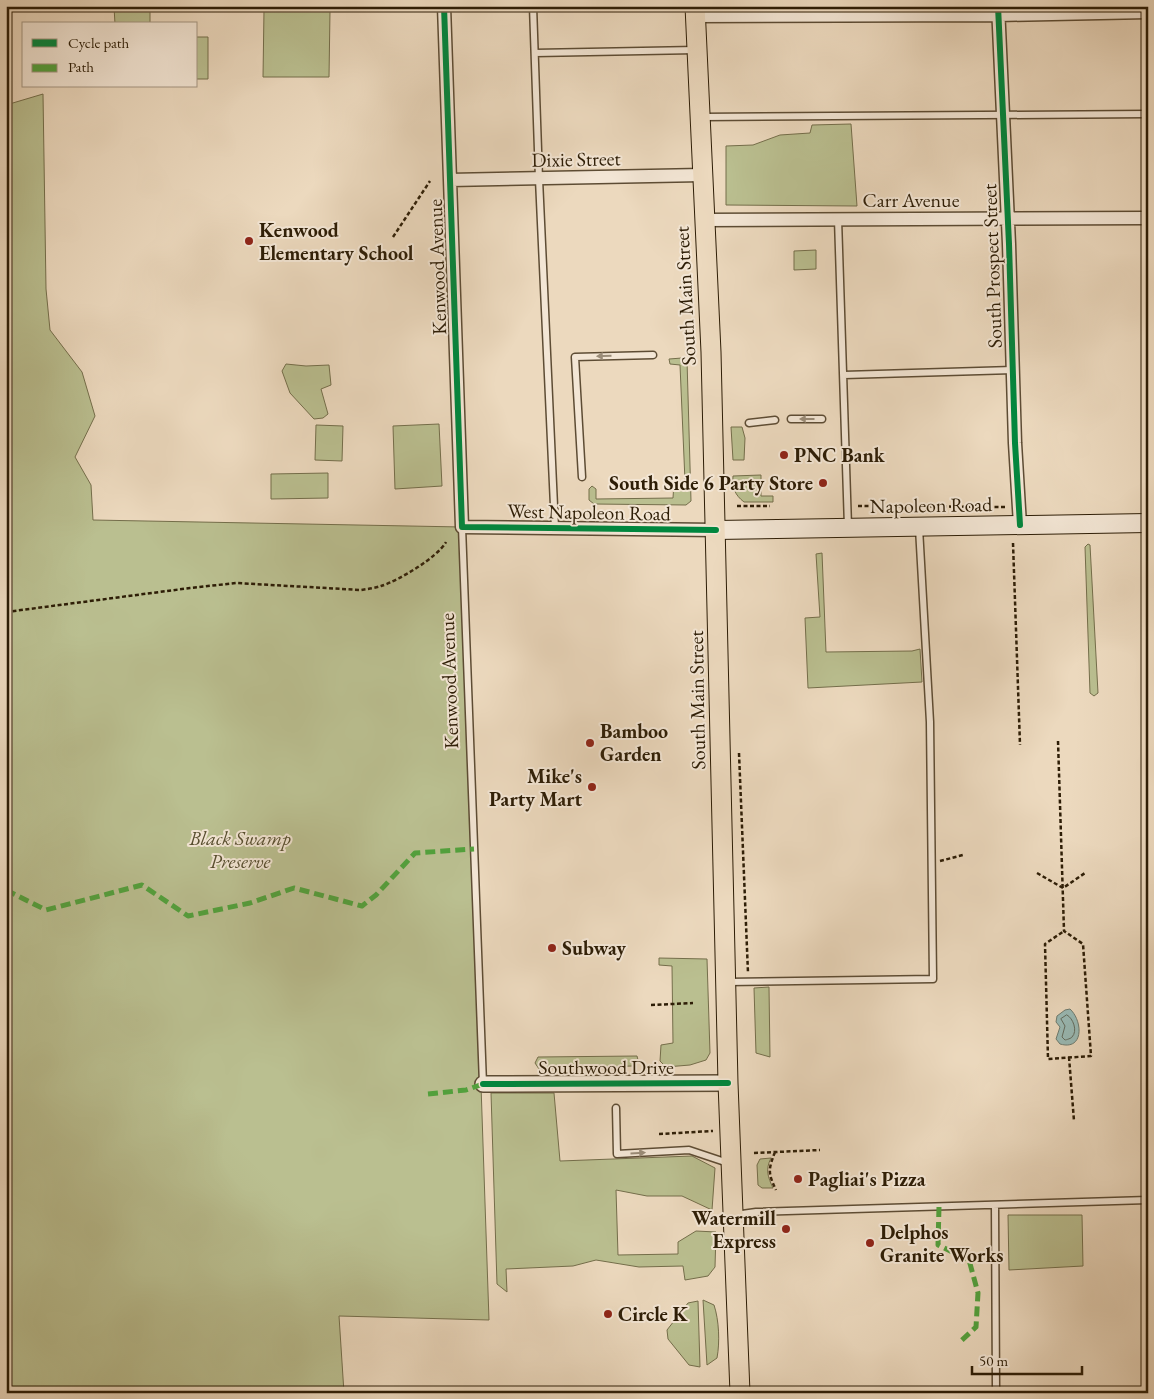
<svg xmlns="http://www.w3.org/2000/svg" width="1154" height="1399" font-family="'EB Garamond',serif">
  <style>
    .green { fill: #babf90; stroke: #746e4b }
    .water { fill: #99bab5; stroke: #6e7b6f }
    .lines { fill: none; stroke-linecap: round; stroke-linejoin: round }
    .shore { stroke: #636c5e; stroke-width: 1 }
    .service-casing { stroke: #5d4c34; stroke-width: 9 }
    .minor-casing { stroke: #5d4c34; stroke-width: 15 }
    .tertiary-casing { stroke: #5d4c34; stroke-width: 18 }
    .secondary-casing { stroke: #2d1d06; stroke-width: 20 }
    .primary-casing { stroke: #2d1d06; stroke-width: 21 }
    .path { stroke: #2d1d06; stroke-width: 2.5; stroke-dasharray: 4 2.5; stroke-linecap: butt }
    .service { stroke: #f3e6d5; stroke-width: 6 }
    .minor { stroke: #f3e6d5; stroke-width: 12 }
    .tertiary { stroke: #f3e6d5; stroke-width: 15 }
    .secondary { stroke: #f3e6d5; stroke-width: 18 }
    .primary { stroke: #ecd9be; stroke-width: 19 }
    .quiet { stroke: #52a23d; stroke-width: 5; stroke-dasharray: 10 5; stroke-linecap: butt }
    .cycleway-casing { stroke: #f3e6d5; stroke-width: 9 }
    .cycleway { stroke: #00873e; stroke-width: 6 }
    .oneway { fill: #9a8c78 }
    .poi-dot { fill: #8f2418; stroke: #f3e6d5; stroke-width: 2 }
    .labels { text-anchor: middle; dominant-baseline: central; stroke-width: 4; stroke-linejoin: round; paint-order: stroke }
    .street-label { font-size: 20px; fill: #2d1d06; stroke: #f3e6d5 }
    .poi-label { font-size: 20px; font-weight: bold; fill: #2d1d06; stroke: #f3e6d5; text-anchor: start }
    .park-label { font-size: 20px; font-style: italic; fill: #574e2f; stroke: #f3e6d5 }
  </style>
  <rect width="100%" height="100%" fill="#ecd9be"/>
  <filter id="stains"><feTurbulence type="fractalNoise" baseFrequency=".004" numOctaves="4"/><feColorMatrix values="0 0 0 0 .2 0 0 0 0 .09 0 0 0 0 .02 0 0 0 .5 -.17"/></filter>
  <radialGradient id="worn" r=".72"><stop offset=".6" stop-color="#630" stop-opacity="0"/><stop offset="1" stop-color="#630" stop-opacity=".3"/></radialGradient>
  <path class="green" d="M150,6V24H115L114,7Z
    M264,10L330,11L329,77H263Z
    M196,37H208V79H196Z
    M43,94L46,289L50,330L82,372L95,416L75,457L91,485L93,520L462,527L489,1320L339,1316L344,1393H6V105Z
    M851,124L857,206L726,205V146L753,145L780,135L810,133L812,125Z
    M816,250V269L794,270V251Z
    M682,358L687,360L691,501L686,505L594,504L589,500V489L592,486L596,489V499L673,498L674,482L685,481L680,365L670,364L669,359Z
    M286,364L306,366L329,365L331,385L321,389L328,414L323,418L314,419L290,393L282,371Z
    M439,424L442,486L395,489L393,426Z
    M316,425L343,426L342,461L315,460Z
    M731,427H742L745,438L744,460H733Z
    M328,473V498L271,499V474Z
    M761,475V496H773V502H744C735,495 732,488 733,476Z
    M1088,544L1090,545L1098,693L1094,696L1090,693L1085,547Z
    M822,553L826,652L912,651L920,649L922,682L808,688L805,618L820,617L816,554Z
    M659,958L707,959L710,1053L706,1060L690,1065L666,1067L660,1061L661,1045L673,1043L672,966L659,965Z
    M769,987L770,1057L756,1053L754,988Z
    M637,1056L638,1060L632,1066L539,1069L535,1063L538,1057Z
    M491,1093H554L560,1161L692,1156L715,1168L712,1210L682,1196H647L616,1190L618,1255L678,1254V1242L696,1231L716,1232L715,1267L708,1276L685,1280L683,1266L639,1267L596,1260L573,1266L506,1269L507,1292L497,1284Z
    M771,1158C765,1170 768,1177 773,1188H762L758,1185L757,1165L760,1159Z
    M1008,1215H1082L1083,1266L1009,1270Z
    M703,1300L714,1305C719,1320 720,1342 717,1358L707,1365Z
    M698,1301L700,1367L689,1365L668,1339L667,1330L688,1303Z"/>
  <path class="water" d="M1070,1009C1083,1021 1084,1051 1060,1044L1056,1039L1060,1027L1056,1022L1057,1016L1065,1010Z"/>
  <g class="lines">
    <path class="shore" d="M1067,1015C1073,1018 1078,1031 1072,1037C1072,1038 1066,1040 1065,1040L1062,1037L1065,1026L1061,1019Z"/>
    <defs>
      <path id="service" d="M533,6L539,179L555,528
        M535,53L696,50
        M702,117L1148,114
        M838,219L848,527
        M844,375L1013,370
        M791,419H822
        M749,423L775,420
        M582,477L575,357L653,355
        M462,527L483,1084
        M727,982L933,979L930,722L919,528
        M616,1108L617,1154L689,1150L728,1163
        M995,1205L996,1389
        M735,1215L756,1212L1148,1200"/>
      <path id="minor" d="M444,6L462,527L716,530
        M998,6L1009,244L1015,443L1020,525
        M695,16L999,15L1148,12
        M450,180L702,175
        M704,220L1148,218"/>
      <path id="tertiary" d="M483,1084L728,1083"/>
      <path id="secondary" d="M716,530L1148,523"/>
      <path id="primary" d="M695,6L711,352L728,1083L740,1393"/>
    </defs>
    <use href="#service" class="service-casing"/>
    <use href="#minor" class="minor-casing"/>
    <use href="#tertiary" class="tertiary-casing"/>
    <use href="#secondary" class="secondary-casing"/>
    <use href="#primary" class="primary-casing"/>
    <path class="path" d="M393,237L430,181
      M737,506H770
      M858,506L1006,507
      M1013,543L1020,745
      M6,612L190,588L236,583L361,590C368,589 375,588 381,586C398,581 438,557 446,542
      M1058,741L1064,931L1083,944L1091,1056L1048,1059L1045,944L1064,931
      M739,753L748,973
      M940,861L963,855
      M1037,873L1063,888L1085,873
      M651,1005L693,1003
      M1069,1057L1074,1121
      M659,1134L713,1131
      M775,1152C768,1170 768,1173 776,1190
      M754,1153L820,1150"/>
    <use href="#service" class="service"/>
    <use href="#minor" class="minor"/>
    <use href="#tertiary" class="tertiary"/>
    <use href="#secondary" class="secondary"/>
    <use href="#primary" class="primary"/>
    <path class="quiet" d="M6,890L46,910L142,885L188,916L250,903L294,888L362,906L376,895L415,853L474,849
      M428,1094L466,1090L483,1084
      M939,1207L938,1245L969,1260L978,1293L976,1327L961,1341"/>
    <defs>
      <path id="cycleway" d="M444,6L462,527L716,530
        M998,6L1009,244L1015,443L1020,525
        M483,1084L728,1083"/>
    </defs>
    <use href="#cycleway" class="cycleway-casing"/>
    <use href="#cycleway" class="cycleway"/>
  </g>
  <defs><path id="oneway-solid" d="M-6-.8H1V-3.2L6.5 0L1 3.2V.8H-6Z" transform="scale(1.25)"/></defs>
  <g class="oneway">
    <use href="#oneway-solid" transform="translate(604 356) rotate(178)"/>
    <use href="#oneway-solid" transform="translate(807 419) rotate(180)"/>
    <use href="#oneway-solid" transform="translate(638 1153) rotate(-3)"/>
  </g>
  <g class="poi-dot">
    <circle cx="249" cy="241" r="5"/>
    <circle cx="784" cy="455" r="5"/>
    <circle cx="823" cy="483" r="5"/>
    <circle cx="590" cy="743" r="5"/>
    <circle cx="592" cy="787" r="5"/>
    <circle cx="552" cy="948" r="5"/>
    <circle cx="798" cy="1179" r="5"/>
    <circle cx="786" cy="1229" r="5"/>
    <circle cx="870" cy="1243" r="5"/>
    <circle cx="608" cy="1314" r="5"/>
  </g>
  <g class="labels">
    <g class="street-label">
      <text transform="translate(576 159) rotate(-1)">Dixie Street</text>
      <text x="911" y="200">Carr Avenue</text>
      <text transform="translate(992 266) rotate(-92)">South Prospect Street</text>
      <text transform="translate(437 267) rotate(-92)">Kenwood Avenue</text>
      <text transform="translate(685 296) rotate(-93)">South Main Street</text>
      <text transform="translate(931 505) rotate(-1)">Napoleon Road</text>
      <text transform="translate(589 512) rotate(1)">West Napoleon Road</text>
      <text transform="translate(449 681) rotate(-92)">Kenwood Avenue</text>
      <text transform="translate(697 700) rotate(-91)">South Main Street</text>
      <text x="606" y="1067">Southwood Drive</text>
    </g>
    <g class="poi-label">
      <text x="259" y="230">Kenwood<tspan x="259" dy="23">Elementary School</tspan></text>
      <text x="794" y="455">PNC Bank</text>
      <text x="813" y="483" text-anchor="end">South Side 6 Party Store</text>
      <text x="600" y="731">Bamboo<tspan x="600" dy="23">Garden</tspan></text>
      <text x="582" y="776" text-anchor="end">Mike's<tspan x="582" dy="23">Party Mart</tspan></text>
      <text x="562" y="948">Subway</text>
      <text x="808" y="1179">Pagliai's Pizza</text>
      <text x="776" y="1218" text-anchor="end">Watermill<tspan x="776" dy="23">Express</tspan></text>
      <text x="880" y="1232">Delphos<tspan x="880" dy="23">Granite Works</tspan></text>
      <text x="618" y="1314">Circle K</text>
    </g>
    <g class="park-label">
      <text x="240" y="838">Black Swamp<tspan x="240" dy="23">Preserve</tspan></text>
    </g>
  </g>
  <rect width="1154" height="1399" fill="none" stroke="#ecd9be" stroke-width="25"/>
  <rect x="8" y="8" width="1139" height="1384" fill="none" stroke="#2d1d06" stroke-width="2.5"/>
  <rect x="12" y="12" width="1129" height="1374" fill="none" stroke="#2d1d06"/>
  <rect x="22" y="22" width="175" height="65" fill="#f3e6d5" stroke="#a49682"/>
  <rect x="32" y="39" width="25" height="8" fill="#00873e" stroke="#a49682"/>
  <text x="68" y="48" font-size="15" fill="#2d1d06">Cycle path</text>
  <rect x="32" y="64" width="25" height="8" fill="#52a23d" stroke="#a49682"/>
  <text x="68" y="72" font-size="15" fill="#2d1d06">Path</text>
  <path d="M972 1366v8h110v-8" fill="none" stroke="#2d1d06" stroke-width="2.5"/>
  <text x="979" y="1366" font-size="15" fill="#2d1d06" stroke="#f3e6d5" stroke-width="4" paint-order="stroke">50 m</text>
  <rect width="100%" height="100%" filter="url(#stains)"/>
  <rect width="100%" height="100%" fill="url(#worn)"/>
</svg>
